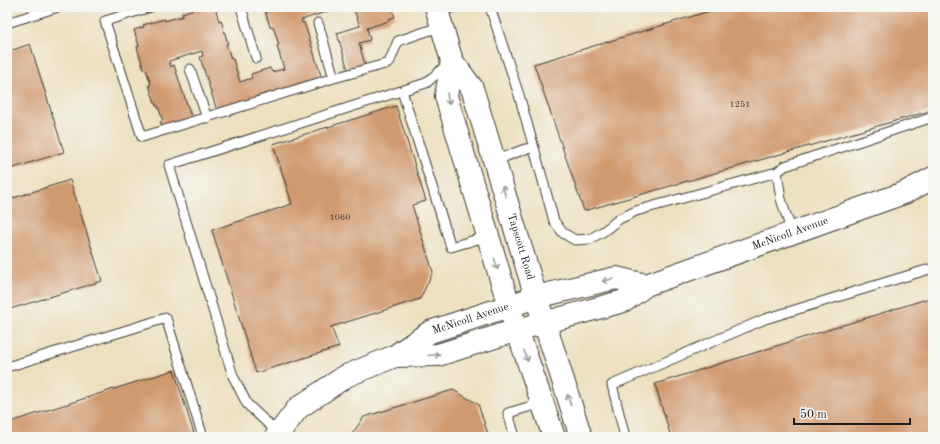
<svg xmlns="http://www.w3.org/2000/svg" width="940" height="444" font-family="'Old Standard TT',serif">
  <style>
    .building { fill: #d09a70 }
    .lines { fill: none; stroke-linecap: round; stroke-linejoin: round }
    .lane-casing { stroke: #3b3934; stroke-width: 11 }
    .secondary-casing { stroke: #3b3934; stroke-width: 24 }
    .lane { stroke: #fff; stroke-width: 9 }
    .secondary { stroke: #fff; stroke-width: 22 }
    .oneway { stroke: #999 }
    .labels { text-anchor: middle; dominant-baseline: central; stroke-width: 3.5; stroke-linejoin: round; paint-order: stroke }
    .number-label { font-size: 9px; fill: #493c31 }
    .street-label { font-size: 11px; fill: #1c1c1c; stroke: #f6f6f2 }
  </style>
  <rect width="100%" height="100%" fill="#f6f6f2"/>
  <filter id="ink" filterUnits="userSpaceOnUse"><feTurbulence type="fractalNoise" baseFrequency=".025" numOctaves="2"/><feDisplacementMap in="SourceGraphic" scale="8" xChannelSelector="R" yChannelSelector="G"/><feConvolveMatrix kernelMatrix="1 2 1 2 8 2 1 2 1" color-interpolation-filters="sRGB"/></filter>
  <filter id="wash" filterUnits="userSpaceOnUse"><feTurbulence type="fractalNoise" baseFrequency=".012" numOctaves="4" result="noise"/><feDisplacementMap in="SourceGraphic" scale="16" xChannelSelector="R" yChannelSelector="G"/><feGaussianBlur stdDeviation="0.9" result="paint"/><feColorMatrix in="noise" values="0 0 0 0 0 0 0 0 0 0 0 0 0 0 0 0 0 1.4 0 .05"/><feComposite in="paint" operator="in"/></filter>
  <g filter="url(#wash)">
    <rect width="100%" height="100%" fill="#ede0bf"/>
    <g id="blocks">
      <path class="building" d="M201,7H204L205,9L209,7H215L219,21L221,20L228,44H226L231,59H233L240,82L252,78L251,74L270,68L272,72L284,69L277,46L279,45L273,26L270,27L264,7H341L301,20L302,23L304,22L322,79L217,111L200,57L203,56L202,51L169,61L171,67L174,65L192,120L163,129L160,122L163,121L158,106H156L149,85L151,84L146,69L144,70L137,47L139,46L134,30L144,27L143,25L165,19V21L183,16L182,13Z
        M353,7H391L395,17L388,19L389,21L367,28L370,40L359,43L365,65L348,70L337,33L360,26Z
        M723,7H933V83L930,84L933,98V110L584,211L534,64Z
        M30,44L64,152L7,170V52Z
        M396,106L426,201L412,205L433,272L420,299L331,327L339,347L256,373L212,230L292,204L273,144Z
        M70,180L102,281L7,310V200Z
        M933,297V437H671L655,384Z
        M174,370L195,437H7V423Z
        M453,390L478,404L489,437H350L364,417Z"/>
    </g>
  </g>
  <g filter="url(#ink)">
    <use href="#blocks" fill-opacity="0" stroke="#3b3934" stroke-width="1"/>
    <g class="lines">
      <defs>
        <path id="lane" d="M151,7L105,21L142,137L334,78L318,23
          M241,7L256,58
          M490,7L519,95L534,148L525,149L494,161
          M437,12L455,7
          M7,23L58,7
          M190,69L207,118
          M334,78L389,63L398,41L442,26
          M402,91L451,247L488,236
          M534,148L554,221L563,233L575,240L590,239L604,231L619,219L636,211L777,172
          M792,233L781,199L777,172L785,166L933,117
          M7,367L166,318L203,437
          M278,433L247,404L233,376L169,165L426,83L448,64
          M515,437L508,413L542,403
          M625,437L612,385L765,319L933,268"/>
        <g id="secondary">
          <path id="s1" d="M436,7L452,61L472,88L536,297L552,346L581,437"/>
          <path d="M452,61L446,96L509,306L554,437"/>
          <path id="s2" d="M395,356L438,355L517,330L624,301L646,285L904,193L933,178"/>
          <path id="s3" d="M276,437L298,408L346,376L395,356L430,332L509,306L536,297L616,278L646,285"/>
        </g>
      </defs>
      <use href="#lane" class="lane-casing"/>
      <use href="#secondary" class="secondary-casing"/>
      <use href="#lane" class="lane"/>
      <use href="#secondary" class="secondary"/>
    </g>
    <defs><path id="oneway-shaft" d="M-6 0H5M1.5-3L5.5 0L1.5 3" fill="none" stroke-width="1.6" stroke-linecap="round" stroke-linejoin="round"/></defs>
    <g class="oneway">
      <use href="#oneway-shaft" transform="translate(448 99) rotate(80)"/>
      <use href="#oneway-shaft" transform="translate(504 191) rotate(-107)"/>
      <use href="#oneway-shaft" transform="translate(496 264) rotate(73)"/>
      <use href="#oneway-shaft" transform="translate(608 280) rotate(166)"/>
      <use href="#oneway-shaft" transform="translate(434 355) rotate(-5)"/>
      <use href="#oneway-shaft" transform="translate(526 356) rotate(71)"/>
      <use href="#oneway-shaft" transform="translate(569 400) rotate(-107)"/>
    </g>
  </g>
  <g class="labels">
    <g class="number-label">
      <text x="740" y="104">1251</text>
      <text x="340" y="217">1060</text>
    </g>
    <g class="street-label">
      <text stroke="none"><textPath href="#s2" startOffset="417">McNicoll Avenue</textPath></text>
      <text stroke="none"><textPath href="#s1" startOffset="256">Tapscott Road</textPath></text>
      <text stroke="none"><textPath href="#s3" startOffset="232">McNicoll Avenue</textPath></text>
    </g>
  </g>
  <rect width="940" height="444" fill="none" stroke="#f6f6f2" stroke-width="24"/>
  <path d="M794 418v6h116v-6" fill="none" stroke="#1c1c1c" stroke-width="2"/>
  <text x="800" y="418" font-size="12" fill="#1c1c1c" stroke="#f6f6f2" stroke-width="3" paint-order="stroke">50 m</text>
</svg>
